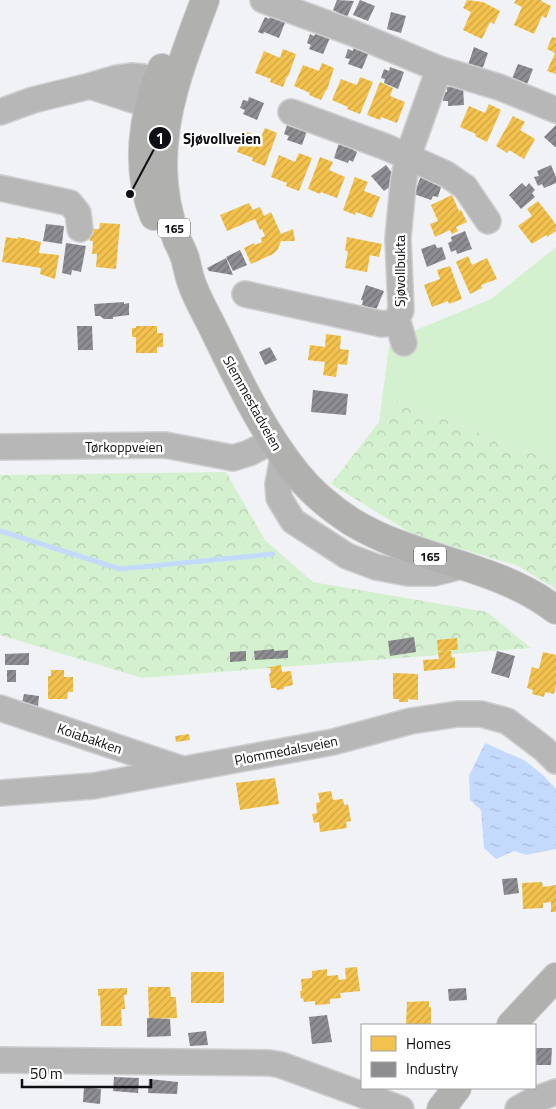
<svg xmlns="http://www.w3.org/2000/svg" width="556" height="1109" font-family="'Titillium Web',sans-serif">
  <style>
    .green { fill: #d4f1cf }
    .forest { fill: url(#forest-crowns) }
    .water { fill: url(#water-ripples) }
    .homes { fill: url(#homes-hatch) }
    .industry { fill: url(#industry-hatch) }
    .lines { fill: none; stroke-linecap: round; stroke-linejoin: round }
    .stream { stroke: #c4dafc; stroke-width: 5 }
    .minor-casing { stroke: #cecfd1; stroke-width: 28 }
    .major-casing { stroke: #cecfd1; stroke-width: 30 }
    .minor { stroke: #b7b7b7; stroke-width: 25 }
    .major { stroke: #b0b0af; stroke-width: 28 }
    .labels { text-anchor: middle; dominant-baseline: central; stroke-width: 5; stroke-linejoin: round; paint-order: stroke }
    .shield { fill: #fff; stroke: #565759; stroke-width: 1 }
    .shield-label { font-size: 12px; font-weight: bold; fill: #0e0f12 }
    .street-label { font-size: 14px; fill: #0e0f12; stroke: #fff }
    .leader { fill: none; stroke: #0e0f12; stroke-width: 2 }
    .callout-dot { fill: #0e0f12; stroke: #fff; stroke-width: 2 }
    .mark-label { font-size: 15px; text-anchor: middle; font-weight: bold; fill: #fff }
    .callout-label { font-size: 15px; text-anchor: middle; font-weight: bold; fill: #0e0f12; stroke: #fff; stroke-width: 5; stroke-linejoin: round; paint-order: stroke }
  </style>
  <defs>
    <pattern id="forest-crowns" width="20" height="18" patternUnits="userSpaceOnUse" patternTransform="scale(1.25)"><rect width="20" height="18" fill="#d4f1cf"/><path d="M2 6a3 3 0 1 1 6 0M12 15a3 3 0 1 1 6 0" fill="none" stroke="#b5cdb1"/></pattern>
    <pattern id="water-ripples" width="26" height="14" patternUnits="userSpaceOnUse" patternTransform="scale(1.25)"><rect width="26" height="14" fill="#c4dafc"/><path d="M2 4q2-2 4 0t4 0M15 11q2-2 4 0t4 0" fill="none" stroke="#a7bad7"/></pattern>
    <pattern id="homes-hatch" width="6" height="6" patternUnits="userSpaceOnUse" patternTransform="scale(1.25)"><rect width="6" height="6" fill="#f2c14e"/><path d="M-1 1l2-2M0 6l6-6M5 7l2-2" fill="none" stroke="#cea543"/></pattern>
    <pattern id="industry-hatch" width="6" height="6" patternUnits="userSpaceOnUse" patternTransform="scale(1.25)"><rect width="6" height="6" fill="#8d8d92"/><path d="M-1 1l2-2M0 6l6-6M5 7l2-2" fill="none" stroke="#727276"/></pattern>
  </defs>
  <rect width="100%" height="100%" fill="#f1f2f6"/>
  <path class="green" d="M556,247V463L396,400L379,422L391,331L405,348L416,330L491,299Z"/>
  <path class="forest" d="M396,400L556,463V589L518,566L414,535L331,484Z
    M226,472L265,540L313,582L487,612L531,648L142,678L0,635V475Z"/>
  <path class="water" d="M485,743L524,760L543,775L556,789V849L526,855L514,851L496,859L484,848L481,810L470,800L469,776Z"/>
  <path class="homes" d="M467,0L483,2L500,11L494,24L490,22L482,39L463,30L471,12L463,8Z
    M516,0H542L541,1L551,6L546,18L542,16L534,34L514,25L522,7L514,3Z
    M552,37L556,38V74L547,71L555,53L547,49Z
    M283,49L296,54L288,77L287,76L283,87L270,82L271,79L255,73L264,51L280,58Z
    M322,63L334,68L327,90H326L321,100L309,95L310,93L294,86L303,65L319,71Z
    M360,77L373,82L360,114L347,109L348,107L332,100L341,79L357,85Z
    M380,82L393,88L390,96L405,102L397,123L381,117L380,120L367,115Z
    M489,104L501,110L487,142L475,136L476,134L460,127L469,106L485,113Z
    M513,116L525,122L520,130L535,139L524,159L509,150L507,153L496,146Z
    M265,128L277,133L265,166L252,161L253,158L237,152L245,131L261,137Z
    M299,153L312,158L299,191L286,186L287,183L271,177L279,155L295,162Z
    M320,157L333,162L329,170L345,177L337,198L321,192L320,194L308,189Z
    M355,177L368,182L364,191L380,197L372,218L356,212L355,215L343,210Z
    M452,195L459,211L461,210L467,222L456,227L458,231L452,234L450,230L435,237L430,224L438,221L431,205Z
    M538,201L552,219L556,225V231L547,237L546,235L532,244L518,226L532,216L527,209Z
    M249,203L253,210L260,207L264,216L271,212L281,234L293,229L295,241H281L278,249L273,254L251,264L244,248L254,243L255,245L262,242L261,238L265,236L262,229L260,230L255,219L227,231L220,215Z
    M100,223L120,224L116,269L96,267L97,254H92L93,241H90V229H99Z
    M6,237L18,239V237L41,242L39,253L59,255L55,279L40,274L41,268L2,262Z
    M347,237L382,244L379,257L370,255L367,272L345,268L348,251H345Z
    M468,256L472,265L487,258L497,279L481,285L482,288L470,294L456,262Z
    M450,266L462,299L449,304L448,301L432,307L424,285L440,279L437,270Z
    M136,326H157V333H163V347H157V353H136V337H132V328H136Z
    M326,334L341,336L340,349L349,350L347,365L338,364L336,377L323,375L325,362L308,360L310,345L325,347Z
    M457,638L458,650H449L451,651L452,658L455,657V668L424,671L423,660L439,659L438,652H444L438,651L437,640Z
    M543,652L556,655V685L554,694L545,692L544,697L532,694L533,690L527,688L532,667L539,669Z
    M281,665L282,672L291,671L293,685L284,687V689L277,690L276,688H271L269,674L271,673L270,667Z
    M51,670H64V677H73V692H68L67,699H48V676H51Z
    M393,673L418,674V700L408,699V702H399V699H393Z
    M189,734L190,740L176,742L175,736Z
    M275,778L279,804L240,810L236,783Z
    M331,791L333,800L343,799L344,805L348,804L351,821L346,822L347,828L320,832L319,822L314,823L312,814L317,813L316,803L320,802L318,793Z
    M542,882L543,887L556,885V912H551V902L543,903V908L523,909L522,883Z
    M357,967L360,991L340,993L341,998L330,999V1004L315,1005V1001L304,1002L303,998L301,999L300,991H302L301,979L312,978V971L327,969V976L338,975L339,980L346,979L345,968Z
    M191,972H224V1003H191Z
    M148,987H170L171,997H176L177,1018L149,1019Z
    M127,988V995H124L125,1009H121L122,1026H101L100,995L98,996V989Z
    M429,1001V1007H431V1025H406L407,1002Z"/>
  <path class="industry" d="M337,0L354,1L347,17L333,10Z
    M360,0L375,6L368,21L353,15Z
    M391,12L406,16L401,33L387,29Z
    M271,15L286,20L279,38L264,32L263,34L258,32L265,17L269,19Z
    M316,32L330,38L323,54L309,49L311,45L307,43L310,34L314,36Z
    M354,46L369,52L362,69L348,64L350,59L345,58L348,49L353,51Z
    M474,47L488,53L482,70L468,65Z
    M518,64L533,69L526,87L511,81Z
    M390,67L404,72L398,89L384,83L385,79L381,78L384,69L389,71Z
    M463,86L464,105L448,106V101H443V92H447V87Z
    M249,97L264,103L257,120L243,114L245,110L240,108L243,100L248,101Z
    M294,122L308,128L302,145L287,140L289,136L284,134L287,125L292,127Z
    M556,125V147H555L544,137Z
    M340,140L354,146L353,150L357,152L353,162L349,160L348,163L334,158Z
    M386,165L395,177L394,184L384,191L371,176Z
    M551,165L556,177V183L544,188L542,184L538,186L534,177L539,176L537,171Z
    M421,176L433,179L432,183L441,187L438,197L433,196L431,200L414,194Z
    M522,183L526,187L529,183L535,190L532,193L535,197L521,209L509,195Z
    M46,224L64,226L62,244L43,241Z
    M465,231L472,249L457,254L456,250L451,252L448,243L452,241L451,237Z
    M66,243L86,246L81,272L72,270L71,275L62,273Z
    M435,244L437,248L442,247L446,259L427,267L421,249Z
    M240,250L247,265L233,271L226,257Z
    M226,258L233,275L209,271L207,268Z
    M366,285L384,291L376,310L362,305L363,300H361Z
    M124,302V304L129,303V315L113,317V319H104L100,316H95L94,304Z
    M77,326H92L93,350H78Z
    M270,347L277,360L265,365L259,352Z
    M313,390L348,394L346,415L311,412Z
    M414,637L416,652L390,656L388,641Z
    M274,649V651L288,650V658L255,660L254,651Z
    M246,651V661L230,662V652Z
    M497,651L515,656L509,678L491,673Z
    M29,653V665H5V654Z
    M7,670H16V682H7Z
    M24,694L39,696L38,706L22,703Z
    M517,878L519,893L504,895L502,879Z
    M466,988L467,1000L449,1001L448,989Z
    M327,1015L332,1042L312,1044L309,1017Z
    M147,1018L170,1019L171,1036L147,1037Z
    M206,1031L208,1045L190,1046L188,1033Z
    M535,1048H552L551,1065H535Z
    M114,1077L139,1078L138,1093L113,1091Z
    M149,1079L178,1082L177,1094L148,1093Z
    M84,1087L101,1089L100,1104L83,1102Z"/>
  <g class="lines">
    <path class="stream" d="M0,531L120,569L273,554"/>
    <defs>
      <path id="minor" d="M263,0L353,33L439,69L499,87L556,110
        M0,112L33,100L90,86L117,78L131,76L143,77L156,82L171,97L149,105L90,86
        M291,112L386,147L446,174L465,187L488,221
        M0,188L70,203L78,213L80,229
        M245,294L382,324L392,323L397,319L401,310L398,238L403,185L408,156L439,69
        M397,319L404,343
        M0,447L165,445L233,458L249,453L273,441
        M283,457L278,484L279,498L293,521L347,556L376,567L408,573H434L462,566
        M0,708L179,768
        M0,793L93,786L333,742L411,721L458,714H481L507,721L544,749L556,761
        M0,1060L270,1063L281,1065L401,1109
        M518,1109L534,1100L556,1092"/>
      <path id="major" d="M205,0C185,54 163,106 163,164C163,190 168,216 177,240C180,246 183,252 185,258C187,265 188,272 190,278C195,296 206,313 214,330C238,379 262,431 297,474C312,493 332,509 352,522C416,561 497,564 556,610
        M154,216C135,169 142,114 162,68
        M511,1025L556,977
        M441,1109L457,1088"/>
    </defs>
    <use href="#minor" class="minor-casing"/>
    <use href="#major" class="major-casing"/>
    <use href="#minor" class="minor"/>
    <use href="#major" class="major"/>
  </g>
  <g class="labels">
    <g class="shield">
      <rect x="158" y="218.5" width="32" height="19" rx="4"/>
      <rect x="414" y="546.5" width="32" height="19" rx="4"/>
    </g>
    <g class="shield-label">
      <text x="174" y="228">165</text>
      <text x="430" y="556">165</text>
    </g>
    <g class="street-label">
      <text transform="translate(399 271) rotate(-90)">Sjøvollbukta</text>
      <text transform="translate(253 403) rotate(61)">Slemmestadveien</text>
      <text x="124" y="446">Tørkoppveien</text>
      <text transform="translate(90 738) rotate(19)">Koiabakken</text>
      <text transform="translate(286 750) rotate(-11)">Plommedalsveien</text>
    </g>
  </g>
  <path class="leader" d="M130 194L160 138"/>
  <g class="callout-dot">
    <circle cx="130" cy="194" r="5"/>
    <circle cx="160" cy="138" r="12"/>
  </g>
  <g class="mark-label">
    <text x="160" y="144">1</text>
  </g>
  <g class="callout-label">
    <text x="222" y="144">Sjøvollveien</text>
  </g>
  <rect x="361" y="1024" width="175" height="65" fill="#ffffff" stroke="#9f9fa0"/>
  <rect x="371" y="1036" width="25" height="15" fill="#f2c14e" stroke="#9f9fa0"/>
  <text x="406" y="1049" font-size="15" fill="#0e0f12">Homes</text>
  <rect x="371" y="1062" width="25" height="15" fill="#8d8d92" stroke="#9f9fa0"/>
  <text x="406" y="1074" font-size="15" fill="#0e0f12">Industry</text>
  <path d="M22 1079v8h129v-8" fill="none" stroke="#0e0f12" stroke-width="2.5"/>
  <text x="30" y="1079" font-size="15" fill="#0e0f12" stroke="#ffffff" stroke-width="4" paint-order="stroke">50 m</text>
</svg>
